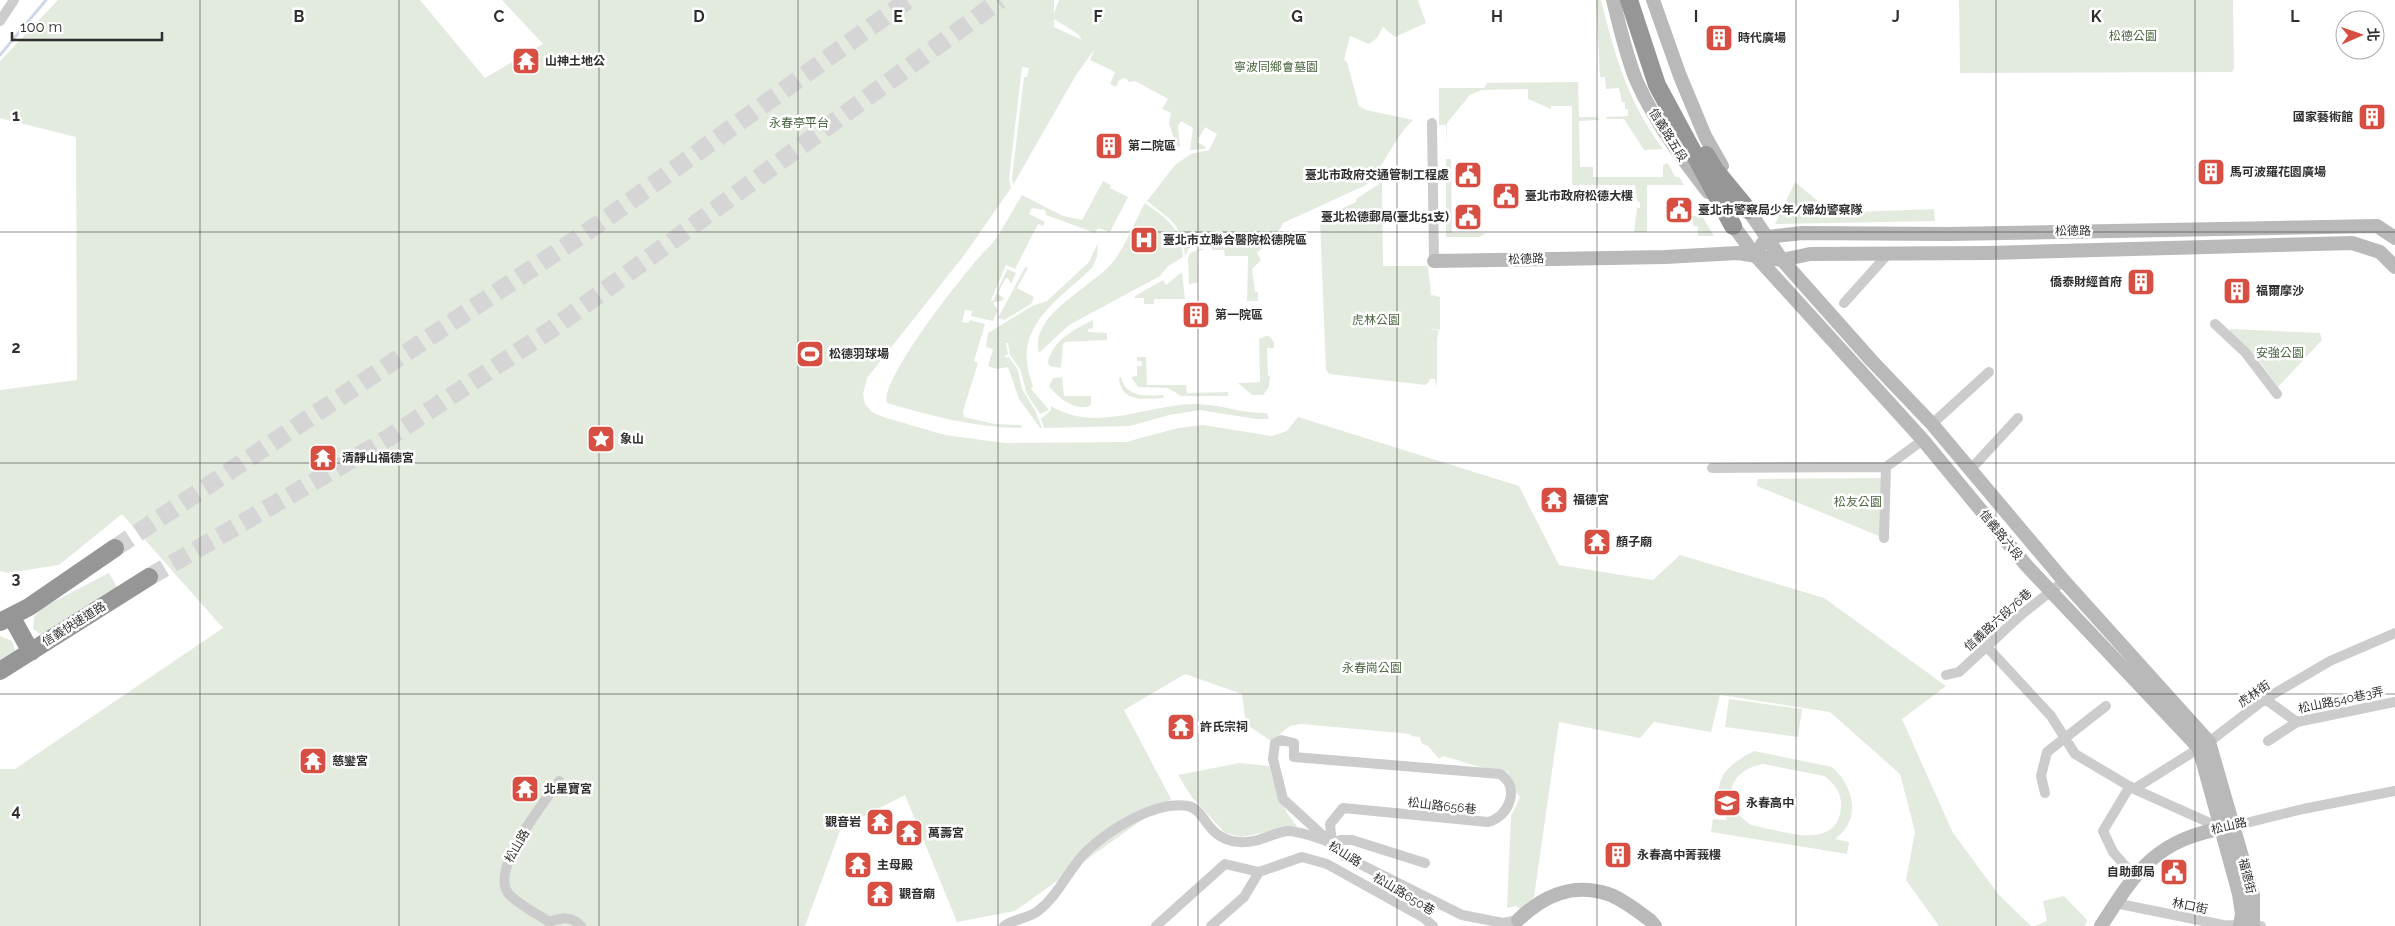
<svg xmlns="http://www.w3.org/2000/svg" width="2395" height="926" font-family="Raleway,'Noto Sans TC',sans-serif">
  <style>
    .green { fill: #e3ebdf; fill-rule: evenodd }
    .lines { fill: none; stroke-linecap: round; stroke-linejoin: round }
    .stream { stroke: #cdd9e9; stroke-width: 3 }
    .highway-tunnel { stroke: #d5d5d5; stroke-width: 18; stroke-dasharray: 18 9; stroke-linecap: butt }
    .street { stroke: #ccc; stroke-width: 10 }
    .secondary { stroke: #b9b9b9; stroke-width: 14 }
    .highway { stroke: #969696; stroke-width: 18 }
    .grid { fill: none; stroke: #2f2f2f; stroke-width: 1; stroke-opacity: 0.55 }
    .labels { text-anchor: middle; dominant-baseline: central; stroke-width: 5; stroke-linejoin: round; paint-order: stroke }
    .park-label { font-size: 12px; fill: #4c6740; stroke: #fff }
    .poi-label { font-size: 12px; font-weight: bold; fill: #2f2f2f; stroke: #fff; text-anchor: start }
    .street-label { font-size: 12px; fill: #2f2f2f; stroke: #fff }
    .grid-label { font-size: 16px; text-anchor: middle; font-weight: bold; fill: #2f2f2f; stroke: #fff; stroke-width: 5; stroke-linejoin: round; paint-order: stroke }
  </style>
  <rect width="100%" height="100%" fill="#fff"/>
  <path class="green" d="M58,0H420L485,78L543,44L502,0H1054V13L1059,0H1418L1426,23L1395,37L1383,27L1377,38L1369,44L1350,36L1344,60L1347,62L1359,106L1366,110L1413,120C1393,139 1385,166 1366,185L1283,223L1275,239L1268,242L1257,253L1261,260L1252,269L1255,292H1258V301H1247L1248,256H1225L1224,250H1212V243L1189,248L1185,257C1183,225 1170,219 1147,201L1175,165L1191,154L1209,150L1217,134L1205,127L1197,142L1206,147L1205,149L1190,150L1193,128L1181,121L1178,126L1180,147L1176,146L1169,123L1171,113L1162,109L1168,99L1135,81L1129,82L1125,78L1119,80L1116,87L1110,84L1115,72L1090,60L1094,50L1076,75L1013,185L1012,178L1024,77H1027L1029,68L1022,67L1009,179L1011,188L965,254L867,378L863,394L865,404L872,412L883,417L945,435L1005,443L1126,442L1178,428L1203,425L1272,436L1287,431L1298,417L1519,486L1559,565L1653,580L1680,555L1824,598L1946,686L1902,719L1953,833L1999,895L2031,926H1939L1906,880L1915,832L1900,774L1830,712L1720,695L1711,732L1654,722L1640,738L1559,722L1534,897L1523,910L1516,906L1507,908L1511,816L1520,797L1514,790L1508,772L1480,767L1443,756L1439,759L1428,746L1422,744L1420,737L1411,736V734L1301,724L1290,726L1271,741L1246,724L1242,694L1185,674L1124,710L1171,799L1015,911L957,922L905,795L841,828L805,926H0V769H15L223,628L122,514L59,565L7,573L0,571V390L77,380L76,137L0,118V61ZM1054,19L1078,34L1082,40L1054,27Z
    M1596,0H1601C1615,56 1628,102 1663,149L1644,150L1624,119H1606V117L1628,116V109H1625V102H1622L1619,88L1606,89L1605,77H1600Z
    M1959,0H2233L2234,69L2232,72L1960,73Z
    M1578,82L1579,117H1597L1599,120L1579,121L1580,167H1593V177H1663V165L1668,163L1675,177H1679L1684,185H1647V232H1634L1637,208H1640V202L1637,201L1635,185H1572V106H1551V109L1528,99V89L1482,90L1470,95L1447,123L1446,145V125H1439V88H1484L1487,83Z
    M1446,159H1451L1452,233H1486L1480,237H1446Z
    M1103,181L1111,185L1110,188L1128,197L1110,232L1098,228L1095,233L1046,215L1045,210L1032,208L1029,214L1045,222L1043,226L1038,224L1015,269L1006,265L991,300L993,301L1007,269L1016,273L1011,284L1008,278H1006L997,294L1004,298L1002,301L994,302V305L998,310L993,321L971,316L972,311L965,310L962,322L968,323L970,320L985,324L974,361L978,363L963,411L964,417L995,424L1021,425L1022,428C976,428 932,416 887,403C878,381 971,263 989,247C997,240 1015,206 1022,195L1063,216L1082,220Z
    M1382,182L1383,266H1428L1431,295L1440,297V330L1429,328L1439,331L1437,339V388L1435,379H1430L1429,382L1425,385L1329,374L1326,370L1320,222L1322,218L1356,202V199Z
    M1795,182L1832,213L1934,209L1935,221L1775,224Z
    M1145,203C1168,220 1181,227 1183,257L1168,266L1160,276L1069,325L1039,353C1029,312 1096,287 1116,258C1127,242 1135,221 1145,203Z
    M1693,216H1702L1714,236H1698V226H1693Z
    M1098,243L1097,257L1092,268C1055,303 1010,328 1033,386L1031,389L1049,410L1040,414L1027,394L1020,369L1010,355L1008,343H1006L1008,354L1005,356L1006,358L1009,357L1018,370L1022,389L1035,410L1042,428L1044,427L1041,419L1051,410V406C1097,434 1147,404 1196,404C1220,404 1243,414 1267,413L1269,419H1256L1200,410L1169,415L1130,426L1040,428L1019,399L1008,367L997,369L988,366L993,349L986,347L988,333L1032,306L1047,301L1089,262Z
    M1203,248V250L1197,251L1198,283L1189,284L1188,259L1190,253Z
    M1025,267L1028,268L1017,288L1034,297L1031,304L1004,320L998,318Z
    M1182,272L1185,299H1154V304H1144V298H1134L1135,296L1163,280L1166,285Z
    M1093,320V328L1088,329V332L1107,333V340L1065,342L1063,344L1061,368L1050,366L1048,363C1051,341 1075,329 1093,320Z
    M2230,329L2320,333L2322,340L2278,387L2257,358L2230,333Z
    M1266,336H1269L1274,342V348H1267L1268,376H1270L1269,387L1263,395H1252L1238,383L1260,382L1259,339Z
    M1137,357H1146L1147,385H1186L1187,393L1228,392V396H1181L1168,388L1138,387L1131,377L1137,376V366H1142V361H1137Z
    M1062,377L1064,396H1091V405C1078,413 1056,397 1049,386L1053,378Z
    M1119,377H1121C1126,398 1146,396 1163,395L1164,398C1145,399 1120,403 1119,377Z
    M1884,478V538L1757,486L1758,479Z
    M109,573L118,589L51,631L40,634L33,629L34,617L43,607Z
    M0,636L12,641L15,650L12,655L0,664Z
    M1729,699L1802,709L1798,737L1725,727Z
    M1754,751L1832,767C1854,786 1862,820 1835,839L1849,842L1847,854L1711,832L1713,819L1727,820C1710,785 1720,768 1754,751ZM1763,764L1824,776C1835,784 1842,793 1841,808C1836,853 1780,830 1751,825C1719,805 1727,770 1763,764Z
    M1239,763L1269,766L1275,787L1287,813L1297,826L1241,837L1225,833L1191,796L1178,775Z
    M2064,896L2087,920L2085,926H2035L2047,921L2043,901Z"/>
  <g class="lines">
    <path class="stream" d="M0,55L46,0"/>
    <path class="highway-tunnel" d="M115,548L600,223L908,0
      M149,577L382,442L552,329L1000,0"/>
    <path class="street" d="M0,21L14,0
      M1432,123L1434,261
      M1844,303L1888,254
      M2215,324L2245,352L2277,394
      M1932,424L1989,372
      M1712,468L1886,467L1923,440
      M1970,470L2018,418
      M1884,538L1886,467
      M1987,647L2051,716L2075,754L2134,789L2221,828
      M1946,675L1959,672L2022,614L2064,581
      M2265,699L2297,722
      M1281,740L1294,743V757L1500,774C1521,787 1509,817 1488,822L1343,808L1330,824L1332,844L1283,799L1273,759L1275,743Z
      M2268,741L2297,722L2395,702
      M559,781C544,803 490,868 508,893C515,903 538,914 549,922C561,918 571,915 581,926
      M2130,786L2103,831L2113,852L2135,877
      M2134,789L2209,742L2265,699L2330,661L2395,633
      M2045,793L2041,776L2047,752L2106,706
      M2234,826L2303,809L2395,791
      M1332,844L1340,840H1352L1425,863
      M2115,903L2223,925L2261,926
      M1004,926C1014,919 1029,918 1038,911C1060,894 1069,867 1089,849C1111,829 1156,800 1188,806C1207,810 1205,839 1239,842C1256,844 1270,834 1287,831C1295,830 1327,840 1334,845C1337,848 1341,853 1344,856L1462,915L1503,923L1518,920
      M1156,926L1225,864L1259,872L1302,857L1327,864L1424,918L1433,926
      M1211,926L1244,897L1259,872"/>
    <path class="secondary" d="M1613,0C1620,27 1626,56 1637,82C1655,122 1681,157 1708,192
      M1653,0L1680,76L1705,136L1722,166
      M1743,202L1782,260L1799,279L1871,360L1932,424L2064,581L2209,742L2253,895V926
      M1727,217L1754,254L1923,440L2026,565L2199,748L2239,894L2242,914L2240,926
      M1762,244L1768,237L1802,233L1947,234L2377,226L2395,238
      M1434,261L1665,257L1738,253L1782,260L1810,254L1989,253L2352,243L2380,252L2395,267
      M1518,920C1543,896 1572,882 1608,894C1623,899 1637,911 1650,920L1655,926
      M2101,926C2138,868 2157,839 2229,827"/>
    <path class="highway" d="M1629,0L1657,85L1733,226
      M1706,155L1715,170L1748,210
      M11,616L31,652
      M0,622L29,607L115,548
      M0,671L149,577"/>
  </g>
  <path class="grid" d="M200,0V926M399,0V926M599,0V926M798,0V926M998,0V926M1198,0V926M1397,0V926M1597,0V926M1796,0V926M1996,0V926M2195,0V926M0,232H2395M0,463H2395M0,694H2395"/>
  <defs>
    <symbol id="building-square" viewBox="-11 -11 22 22"><rect x="-9" y="-9" width="18" height="18" rx="4" fill="#d64f42" stroke="#fff"/><path d="M-4-6H4V6H1V3H-1V6H-4ZM-2.5-4.3h1.7v1.8h-1.7ZM.8-4.3h1.7v1.8H.8ZM-2.5-1h1.7V.8h-1.7ZM.8-1h1.7V.8H.8Z" fill="#fff"/></symbol>
    <symbol id="temple-square" viewBox="-11 -11 22 22"><rect x="-9" y="-9" width="18" height="18" rx="4" fill="#d64f42" stroke="#fff"/><path d="M0-6L5-2H3V0L6.5 2.5H4V6H1.5V3h-3V6H-4V2.5H-6.5L-3 0V-2H-5Z" fill="#fff"/></symbol>
    <symbol id="civic-square" viewBox="-11 -11 22 22"><rect x="-9" y="-9" width="18" height="18" rx="4" fill="#d64f42" stroke="#fff"/><path d="M-.6-6.5H3V-4.5H.6V-3L4-1V1h2V6H-6V1h2V-1L-.6-3ZM-1.2 2.5V6h2.4V2.5Z" fill="#fff"/></symbol>
    <symbol id="hospital-square" viewBox="-11 -11 22 22"><rect x="-9" y="-9" width="18" height="18" rx="4" fill="#d64f42" stroke="#fff"/><path d="M-5-5h3v3.5h4V-5h3V5h-3V1.5h-4V5h-3Z" fill="#fff"/></symbol>
    <symbol id="stadium-square" viewBox="-11 -11 22 22"><rect x="-9" y="-9" width="18" height="18" rx="4" fill="#d64f42" stroke="#fff"/><path d="M0-5a6.5 5 0 1 0 0 10a6.5 5 0 1 0 0-10ZM-3.5-1.8h7v3.6h-7Z" fill="#fff"/></symbol>
    <symbol id="sight-square" viewBox="-11 -11 22 22"><rect x="-9" y="-9" width="18" height="18" rx="4" fill="#d64f42" stroke="#fff"/><path d="M0-6L1.8-2.2L6-1.7L2.9 1.2L3.7 5.4L0 3.3L-3.7 5.4L-2.9 1.2L-6-1.7L-1.8-2.2Z" fill="#fff"/></symbol>
    <symbol id="school-square" viewBox="-11 -11 22 22"><rect x="-9" y="-9" width="18" height="18" rx="4" fill="#d64f42" stroke="#fff"/><path d="M0-5L7-2L0 1L-7-2ZM-4 1L0 2.5L4 1V4Q0 6-4 4Z" fill="#fff"/></symbol>
  </defs>
  <g fill-rule="evenodd">
    <use href="#building-square" x="1703" y="22" width="32" height="32"/>
    <use href="#temple-square" x="510" y="45" width="32" height="32"/>
    <use href="#building-square" x="2356" y="101" width="32" height="32"/>
    <use href="#building-square" x="1093" y="130" width="32" height="32"/>
    <use href="#building-square" x="2195" y="156" width="32" height="32"/>
    <use href="#civic-square" x="1452" y="159" width="32" height="32"/>
    <use href="#civic-square" x="1490" y="180" width="32" height="32"/>
    <use href="#civic-square" x="1663" y="194" width="32" height="32"/>
    <use href="#civic-square" x="1452" y="201" width="32" height="32"/>
    <use href="#hospital-square" x="1128" y="224" width="32" height="32"/>
    <use href="#building-square" x="2125" y="266" width="32" height="32"/>
    <use href="#building-square" x="2221" y="275" width="32" height="32"/>
    <use href="#building-square" x="1180" y="299" width="32" height="32"/>
    <use href="#stadium-square" x="794" y="338" width="32" height="32"/>
    <use href="#sight-square" x="585" y="423" width="32" height="32"/>
    <use href="#temple-square" x="307" y="442" width="32" height="32"/>
    <use href="#temple-square" x="1538" y="484" width="32" height="32"/>
    <use href="#temple-square" x="1581" y="526" width="32" height="32"/>
    <use href="#temple-square" x="1165" y="711" width="32" height="32"/>
    <use href="#temple-square" x="297" y="745" width="32" height="32"/>
    <use href="#temple-square" x="509" y="773" width="32" height="32"/>
    <use href="#school-square" x="1711" y="787" width="32" height="32"/>
    <use href="#temple-square" x="864" y="806" width="32" height="32"/>
    <use href="#temple-square" x="893" y="817" width="32" height="32"/>
    <use href="#building-square" x="1602" y="839" width="32" height="32"/>
    <use href="#temple-square" x="842" y="849" width="32" height="32"/>
    <use href="#civic-square" x="2158" y="856" width="32" height="32"/>
    <use href="#temple-square" x="864" y="878" width="32" height="32"/>
  </g>
  <g class="labels">
    <g class="park-label">
      <text x="2133" y="36">松德公園</text>
      <text x="1276" y="67">寧波同鄉會墓園</text>
      <text x="799" y="123">永春亭平台</text>
      <text x="1376" y="320">虎林公園</text>
      <text x="2280" y="353">安強公園</text>
      <text x="1858" y="502">松友公園</text>
      <text x="1372" y="668">永春崗公園</text>
    </g>
    <g class="poi-label">
      <text x="1738" y="38">時代廣場</text>
      <text x="545" y="61">山神土地公</text>
      <text x="2353" y="117" text-anchor="end">國家藝術館</text>
      <text x="1128" y="146">第二院區</text>
      <text x="2230" y="172">馬可波羅花園廣場</text>
      <text x="1449" y="175" text-anchor="end">臺北市政府交通管制工程處</text>
      <text x="1525" y="196">臺北市政府松德大樓</text>
      <text x="1698" y="210">臺北市警察局少年/婦幼警察隊</text>
      <text x="1449" y="217" text-anchor="end">臺北松德郵局(臺北51支)</text>
      <text x="1163" y="240">臺北市立聯合醫院松德院區</text>
      <text x="2122" y="282" text-anchor="end">僑泰財經首府</text>
      <text x="2256" y="291">福爾摩沙</text>
      <text x="1215" y="315">第一院區</text>
      <text x="829" y="354">松德羽球場</text>
      <text x="620" y="439">象山</text>
      <text x="342" y="458">清靜山福德宮</text>
      <text x="1573" y="500">福德宮</text>
      <text x="1616" y="542">顏子廟</text>
      <text x="1200" y="727">許氏宗祠</text>
      <text x="332" y="761">慈鑾宮</text>
      <text x="544" y="789">北星寶宮</text>
      <text x="1746" y="803">永春高中</text>
      <text x="861" y="822" text-anchor="end">觀音岩</text>
      <text x="928" y="833">萬壽宮</text>
      <text x="1637" y="855">永春高中菁莪樓</text>
      <text x="877" y="865">主母殿</text>
      <text x="2155" y="872" text-anchor="end">自助郵局</text>
      <text x="899" y="894">觀音廟</text>
    </g>
    <g class="street-label">
      <text transform="translate(1668 135) rotate(58)">信義路五段</text>
      <text transform="translate(2073 231) rotate(-1)">松德路</text>
      <text transform="translate(1526 259) rotate(-2)">松德路</text>
      <text transform="translate(2001 535) rotate(51)">信義路六段</text>
      <text transform="translate(1998 620) rotate(-42)">信義路六段76巷</text>
      <text transform="translate(74 624) rotate(-32)">信義快速道路</text>
      <text transform="translate(2254 694) rotate(-35)">虎林街</text>
      <text transform="translate(2341 700) rotate(-12)">松山路540巷3弄</text>
      <text transform="translate(1442 806) rotate(6)">松山路656巷</text>
      <text transform="translate(2229 826) rotate(-13)">松山路</text>
      <text transform="translate(517 846) rotate(-60)">松山路</text>
      <text transform="translate(1345 854) rotate(32)">松山路</text>
      <text transform="translate(2247 876) rotate(76)">福德街</text>
      <text transform="translate(1404 894) rotate(31)">松山路650巷</text>
      <text transform="translate(2190 906) rotate(12)">林口街</text>
    </g>
  </g>
  <g class="grid-label">
    <text x="299" y="22">B</text>
    <text x="499" y="22">C</text>
    <text x="699" y="22">D</text>
    <text x="898" y="22">E</text>
    <text x="1098" y="22">F</text>
    <text x="1297" y="22">G</text>
    <text x="1497" y="22">H</text>
    <text x="1696" y="22">I</text>
    <text x="1896" y="22">J</text>
    <text x="2096" y="22">K</text>
    <text x="2295" y="22">L</text>
    <text x="16" y="121">1</text>
    <text x="16" y="353">2</text>
    <text x="16" y="584">3</text>
    <text x="16" y="816">4</text>
  </g>
  <g transform="translate(2360 35) rotate(88)"><circle r="24" fill="#ffffff" stroke="#acacac"/>
  <path d="M0-4L9 19L0 12L-9 19Z" fill="#d64f42"/>
  <text y="-8" font-size="14" font-weight="bold" text-anchor="middle" fill="#2f2f2f">北</text>
  </g>
  <path d="M12 32v8h150v-8" fill="none" stroke="#2f2f2f" stroke-width="2.5"/>
  <text x="20" y="32" font-size="15" fill="#2f2f2f" stroke="#ffffff" stroke-width="4" paint-order="stroke">100 m</text>
</svg>
